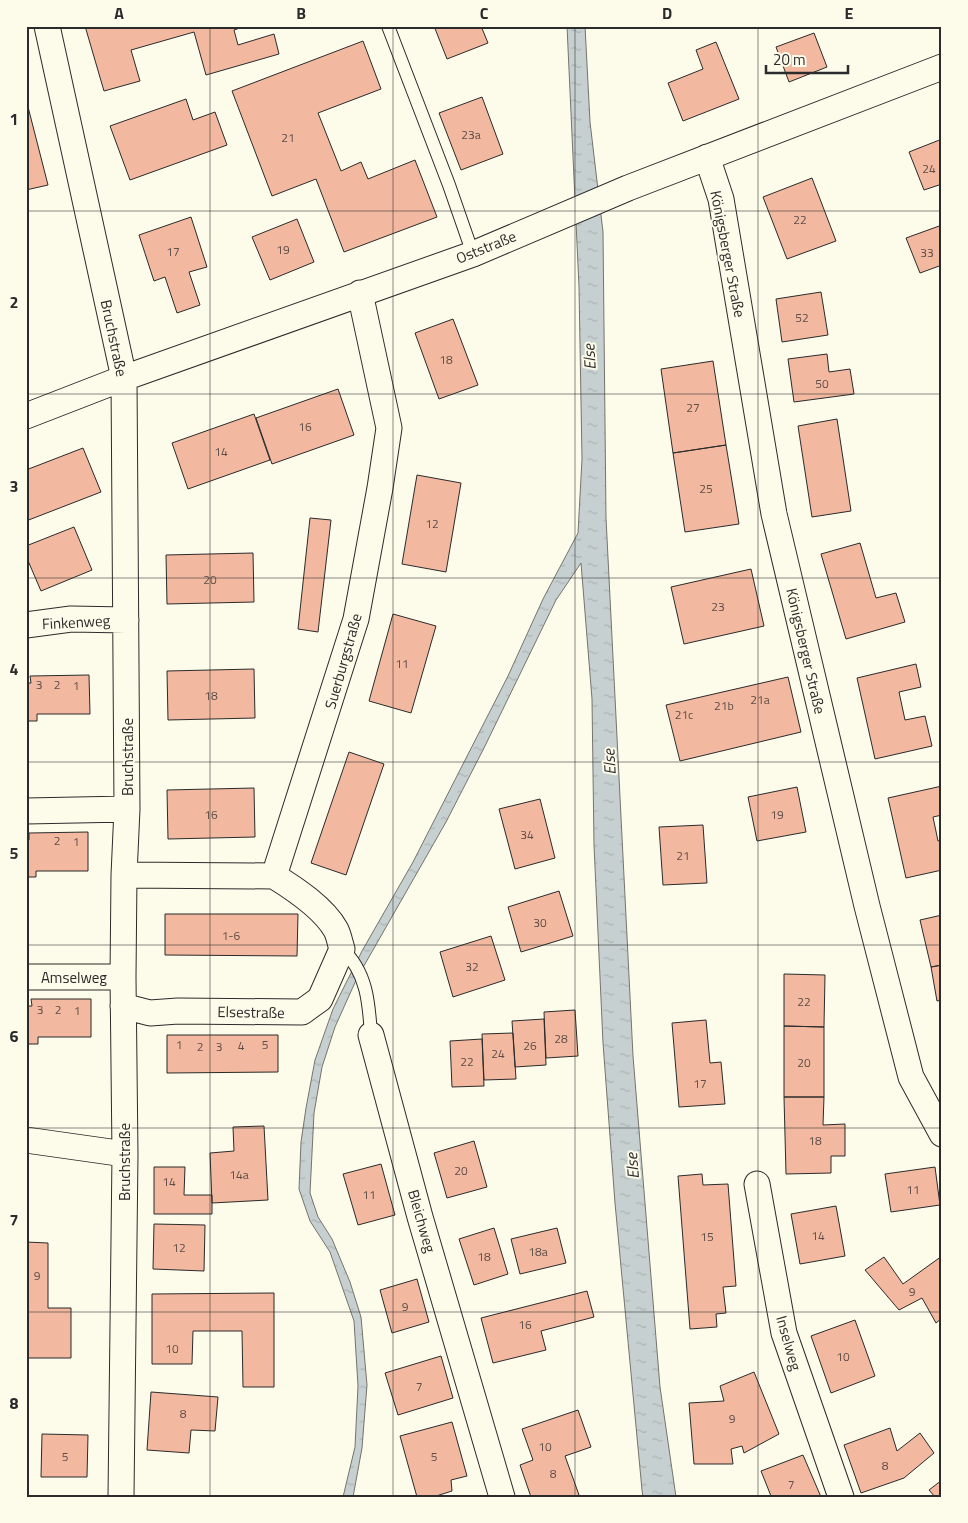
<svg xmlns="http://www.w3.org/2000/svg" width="968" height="1523" font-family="'Titillium Web',sans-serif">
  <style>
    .water { fill: url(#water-ripples); stroke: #74746e }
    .building { fill: #f2b8a0; stroke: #2b2b2b }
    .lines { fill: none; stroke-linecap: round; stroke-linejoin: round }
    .lane-casing { stroke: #2b2b2b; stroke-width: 14 }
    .street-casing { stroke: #2b2b2b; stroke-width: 27 }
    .lane { stroke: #fdfbea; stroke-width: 12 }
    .street { stroke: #fdfbea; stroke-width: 25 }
    .grid { fill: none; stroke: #2b2b2b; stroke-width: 1; stroke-opacity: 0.55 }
    .labels { text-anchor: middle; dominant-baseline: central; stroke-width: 4; stroke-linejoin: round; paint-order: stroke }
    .number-label { font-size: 12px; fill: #5d4e48 }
    .street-label { font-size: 15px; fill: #2b2b2b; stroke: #fdfbea }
    .water-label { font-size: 16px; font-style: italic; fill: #2b2b2b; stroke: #fdfbea }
    .neatline { fill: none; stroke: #2b2b2b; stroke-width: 2 }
    .grid-label { font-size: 16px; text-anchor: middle; font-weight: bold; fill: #2b2b2b }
  </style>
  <defs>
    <pattern id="water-ripples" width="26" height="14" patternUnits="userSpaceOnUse" patternTransform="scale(1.25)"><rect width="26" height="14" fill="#c7d0d0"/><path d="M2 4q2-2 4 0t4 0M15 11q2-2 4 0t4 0" fill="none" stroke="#abb3b3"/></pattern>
  </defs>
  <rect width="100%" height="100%" fill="#fdfbea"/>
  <path class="water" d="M567,26H585L590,122L603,232L606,518L633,1056L660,1387L676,1497H643L642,1490L615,1203L603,1043L594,845L592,699L581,563L556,600L484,748L446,822L357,978L335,1027L322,1067L314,1113L310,1193L318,1217L332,1239L350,1282L361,1317L367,1385L362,1448L353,1497H343L355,1447L358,1386L354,1321L330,1252L310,1221L299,1189L301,1142L306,1108L315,1060L333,1009L362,951L413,862L508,676L543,599L578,533L582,459L579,287Z"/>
  <path class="building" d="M85,26H246L234,30L238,45L274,34L279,54L206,75L194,32L131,50L140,81L104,91Z
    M434,26H481L488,43L447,59Z
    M814,33L827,67L789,82L776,47Z
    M363,41L381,89L318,113L341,171L361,162L368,179L415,160L437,217L344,252L316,179L272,196L232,91Z
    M716,42L739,99L683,121L668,83L703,69L696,50Z
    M482,97L503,154L461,170L439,113Z
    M26,99L48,185L26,190Z
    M186,99L193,120L215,112L227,145L130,180L110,126Z
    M942,139V184L924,190L909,152Z
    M812,178L836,241L787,259L763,197Z
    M191,217L207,267L189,272L200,305L177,313L165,277L154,281L139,235Z
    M297,219L314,262L270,280L252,237Z
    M942,225V265L920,273L906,238Z
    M821,292L828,335L782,342L776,299Z
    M453,319L478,385L439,399L415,333Z
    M827,354L829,372L850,369L854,394L794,402L788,359Z
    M713,361L726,445L673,453L661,369Z
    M338,389L354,435L272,464L256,418Z
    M254,414L270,460L188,489L172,443Z
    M837,419L851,511L812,517L798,426Z
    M726,445L739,524L685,532L673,453Z
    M83,448L101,492L26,521V470Z
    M417,475L461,483L446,572L402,564Z
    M310,518L331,520L318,632L298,629Z
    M74,527L92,570L41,591L26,556V546Z
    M860,543L876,598L896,593L905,622L846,639L821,554Z
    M253,553L254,602L167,604L166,555Z
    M751,569L764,626L684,644L671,587Z
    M393,614L436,626L411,713L369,701Z
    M916,664L921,687L899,692L905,720L925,716L932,746L875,759L857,678Z
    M254,669L255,718L168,720L167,671Z
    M89,675L90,714H37V721H26V683H31L30,676Z
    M788,677L801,732L680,761L666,705Z
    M349,752L384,764L346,875L311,863Z
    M942,786V815L933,817L938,841L942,840V870L906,878L888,798Z
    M797,787L806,832L757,841L748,797Z
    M254,788L255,837L168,839L167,790Z
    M540,799L555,858L515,869L499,809Z
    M703,825L707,883L663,885L659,827Z
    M88,832V871H36V877H26V840H29V833Z
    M559,891L573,936L521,952L508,907Z
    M165,914H298L297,956L165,955Z
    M942,915V965L931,967L920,920Z
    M491,936L505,980L453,997L440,952Z
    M942,965V1000L937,1001L931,967Z
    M784,974L825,975L824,1027L784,1026Z
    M31,999H91V1037H38V1044H26V1006H32Z
    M575,1010L578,1056L546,1058L544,1012Z
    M544,1019L546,1065L515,1067L512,1021Z
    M706,1020L710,1063L721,1062L725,1104L679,1107L672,1023Z
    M784,1026L824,1027V1097H784Z
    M513,1033L516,1079L484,1080L482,1034Z
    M167,1035H278V1072L167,1073Z
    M482,1039L484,1086L452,1087L450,1041Z
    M784,1097H824L823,1125L845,1124V1156H831V1173L786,1174Z
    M264,1126L268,1200L212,1203L210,1153L234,1151L233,1127Z
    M474,1141L487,1187L447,1198L434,1153Z
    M381,1164L395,1215L358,1225L343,1174Z
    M154,1167H185L184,1195H212V1214H154Z
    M935,1167L940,1205L891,1212L885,1174Z
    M702,1174L703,1185L728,1184L736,1286L723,1287L726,1313L716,1314L717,1327L690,1329L678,1176Z
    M836,1206L845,1256L800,1264L791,1214Z
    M154,1224L205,1225L204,1271L153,1269Z
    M494,1228L508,1274L474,1285L459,1239Z
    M557,1228L566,1263L520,1274L511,1239Z
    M26,1242L48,1243V1308H71V1358H26Z
    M942,1256V1318L936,1323L922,1298L899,1310L865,1270L884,1257L903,1284Z
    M417,1279L429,1322L392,1333L380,1290Z
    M587,1291L594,1317L541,1331L546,1350L493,1363L481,1318Z
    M274,1293V1387H243L242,1331H193L192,1364H152V1294Z
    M855,1320L875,1376L831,1393L811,1336Z
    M441,1356L453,1398L398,1415L385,1373Z
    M754,1372L779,1434L744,1453L742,1446L731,1449L733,1464H694L689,1403L724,1401L720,1386Z
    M151,1392L218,1397L215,1431L191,1430L189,1453L147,1450Z
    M578,1410L591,1447L565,1456L579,1495L574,1497H531L520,1465L533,1460L522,1429Z
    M452,1422L467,1476L451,1480L452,1491L433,1497H417L400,1436Z
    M890,1428L897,1451L920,1433L934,1453L904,1478L861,1493L844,1445Z
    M42,1434L88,1435L87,1477H41Z
    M803,1455L821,1497H769L771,1496L761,1471Z
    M942,1480V1497H935L929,1490Z"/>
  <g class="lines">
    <defs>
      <path id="lane" d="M388,26L449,185L473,254
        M342,949C367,972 369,1003 371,1035"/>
      <path id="street" d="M47,26L124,378L127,809L124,875L123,977L125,1154L121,1497
        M707,157L721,199L774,514L867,906L911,1077L942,1134
        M26,416L124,378L473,254L628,188L942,67
        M26,625L71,619L126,620
        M26,811L127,809
        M124,875L274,876L356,619L380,488L389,428L360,293
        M26,977H123
        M123,1006L150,1013L178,1011L302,1012L320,999L342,949C340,943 339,936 336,930C324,908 295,889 274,876
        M371,1035L420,1217L502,1497
        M26,1140L125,1154
        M757,1184L784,1333L841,1497"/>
    </defs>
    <use href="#lane" class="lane-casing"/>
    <use href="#street" class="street-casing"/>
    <use href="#lane" class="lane"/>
    <use href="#street" class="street"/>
  </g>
  <path class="grid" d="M210,26V1497M393,26V1497M575,26V1497M758,26V1497M26,211H942M26,394H942M26,578H942M26,762H942M26,945H942M26,1128H942M26,1312H942"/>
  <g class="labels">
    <g class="number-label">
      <text x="471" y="134">23a</text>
      <text x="288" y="137">21</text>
      <text x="929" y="168">24</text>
      <text x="800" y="219">22</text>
      <text x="283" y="249">19</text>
      <text x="173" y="251">17</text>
      <text x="927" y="252">33</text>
      <text x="802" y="317">52</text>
      <text x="446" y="359">18</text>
      <text x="822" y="383">50</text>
      <text x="693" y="407">27</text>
      <text x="305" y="426">16</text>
      <text x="221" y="451">14</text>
      <text x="706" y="488">25</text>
      <text x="432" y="523">12</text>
      <text x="210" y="579">20</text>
      <text x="718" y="606">23</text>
      <text x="402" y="663">11</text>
      <text x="39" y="684">3</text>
      <text x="57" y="684">2</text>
      <text x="76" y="685">1</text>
      <text x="211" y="695">18</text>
      <text x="760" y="699">21a</text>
      <text x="724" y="705">21b</text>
      <text x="684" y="714">21c</text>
      <text x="211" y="814">16</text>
      <text x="777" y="814">19</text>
      <text x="527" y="834">34</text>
      <text x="57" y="840">2</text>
      <text x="76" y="841">1</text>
      <text x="683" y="855">21</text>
      <text x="540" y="922">30</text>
      <text x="231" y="935">1-6</text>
      <text x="472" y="966">32</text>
      <text x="804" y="1001">22</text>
      <text x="40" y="1009">3</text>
      <text x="58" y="1009">2</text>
      <text x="77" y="1010">1</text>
      <text x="561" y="1038">28</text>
      <text x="179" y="1044">1</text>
      <text x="265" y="1044">5</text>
      <text x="241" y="1045">4</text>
      <text x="530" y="1045">26</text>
      <text x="200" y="1046">2</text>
      <text x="219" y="1046">3</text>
      <text x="498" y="1053">24</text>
      <text x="467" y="1061">22</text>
      <text x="804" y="1062">20</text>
      <text x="700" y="1083">17</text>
      <text x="815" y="1140">18</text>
      <text x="461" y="1170">20</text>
      <text x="239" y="1174">14a</text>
      <text x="169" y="1181">14</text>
      <text x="913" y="1189">11</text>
      <text x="369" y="1194">11</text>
      <text x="818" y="1235">14</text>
      <text x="707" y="1236">15</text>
      <text x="179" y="1247">12</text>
      <text x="538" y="1251">18a</text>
      <text x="484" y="1256">18</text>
      <text x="37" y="1275">9</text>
      <text x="912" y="1291">9</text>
      <text x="405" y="1306">9</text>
      <text x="525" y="1324">16</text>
      <text x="172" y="1348">10</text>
      <text x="843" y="1356">10</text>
      <text x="419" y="1386">7</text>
      <text x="183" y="1413">8</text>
      <text x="732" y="1418">9</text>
      <text x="545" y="1446">10</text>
      <text x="65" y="1456">5</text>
      <text x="434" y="1456">5</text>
      <text x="885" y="1465">8</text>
      <text x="553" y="1473">8</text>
      <text x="791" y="1484">7</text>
    </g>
    <g class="street-label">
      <text transform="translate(486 247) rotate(-22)">Oststraße</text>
      <text transform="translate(728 254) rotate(79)">Königsberger Straße</text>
      <text transform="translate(114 338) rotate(78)">Bruchstraße</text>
      <text transform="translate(76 622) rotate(-3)">Finkenweg</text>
      <text transform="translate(806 651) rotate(77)">Königsberger Straße</text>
      <text transform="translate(343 661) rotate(-74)">Suerburgstraße</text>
      <text transform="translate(127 757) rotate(-90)">Bruchstraße</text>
      <text x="74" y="977">Amselweg</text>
      <text transform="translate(251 1012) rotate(1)">Elsestraße</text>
      <text transform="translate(124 1162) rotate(-90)">Bruchstraße</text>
      <text transform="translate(422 1221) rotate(74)">Bleichweg</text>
      <text transform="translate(789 1343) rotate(74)">Inselweg</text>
    </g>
    <g class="water-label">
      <text transform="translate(589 357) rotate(-93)">Else</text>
      <text transform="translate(609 762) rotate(-93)">Else</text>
      <text transform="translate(632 1166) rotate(-94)">Else</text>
    </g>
  </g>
  <rect width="968" height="1523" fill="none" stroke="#fdfbea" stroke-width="55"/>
  <path d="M766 65v8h82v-8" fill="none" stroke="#2b2b2b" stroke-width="2.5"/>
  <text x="773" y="65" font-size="15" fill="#2b2b2b" stroke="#fdfbea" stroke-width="4" paint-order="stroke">20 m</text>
  <rect x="28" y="28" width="912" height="1468" class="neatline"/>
  <g class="grid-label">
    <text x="119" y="19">A</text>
    <text x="301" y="19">B</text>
    <text x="484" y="19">C</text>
    <text x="667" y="19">D</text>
    <text x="849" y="19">E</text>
    <text x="14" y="125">1</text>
    <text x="14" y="308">2</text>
    <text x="14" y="492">3</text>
    <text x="14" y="675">4</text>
    <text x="14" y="859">5</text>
    <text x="14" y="1042">6</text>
    <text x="14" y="1226">7</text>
    <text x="14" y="1409">8</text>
  </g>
</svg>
